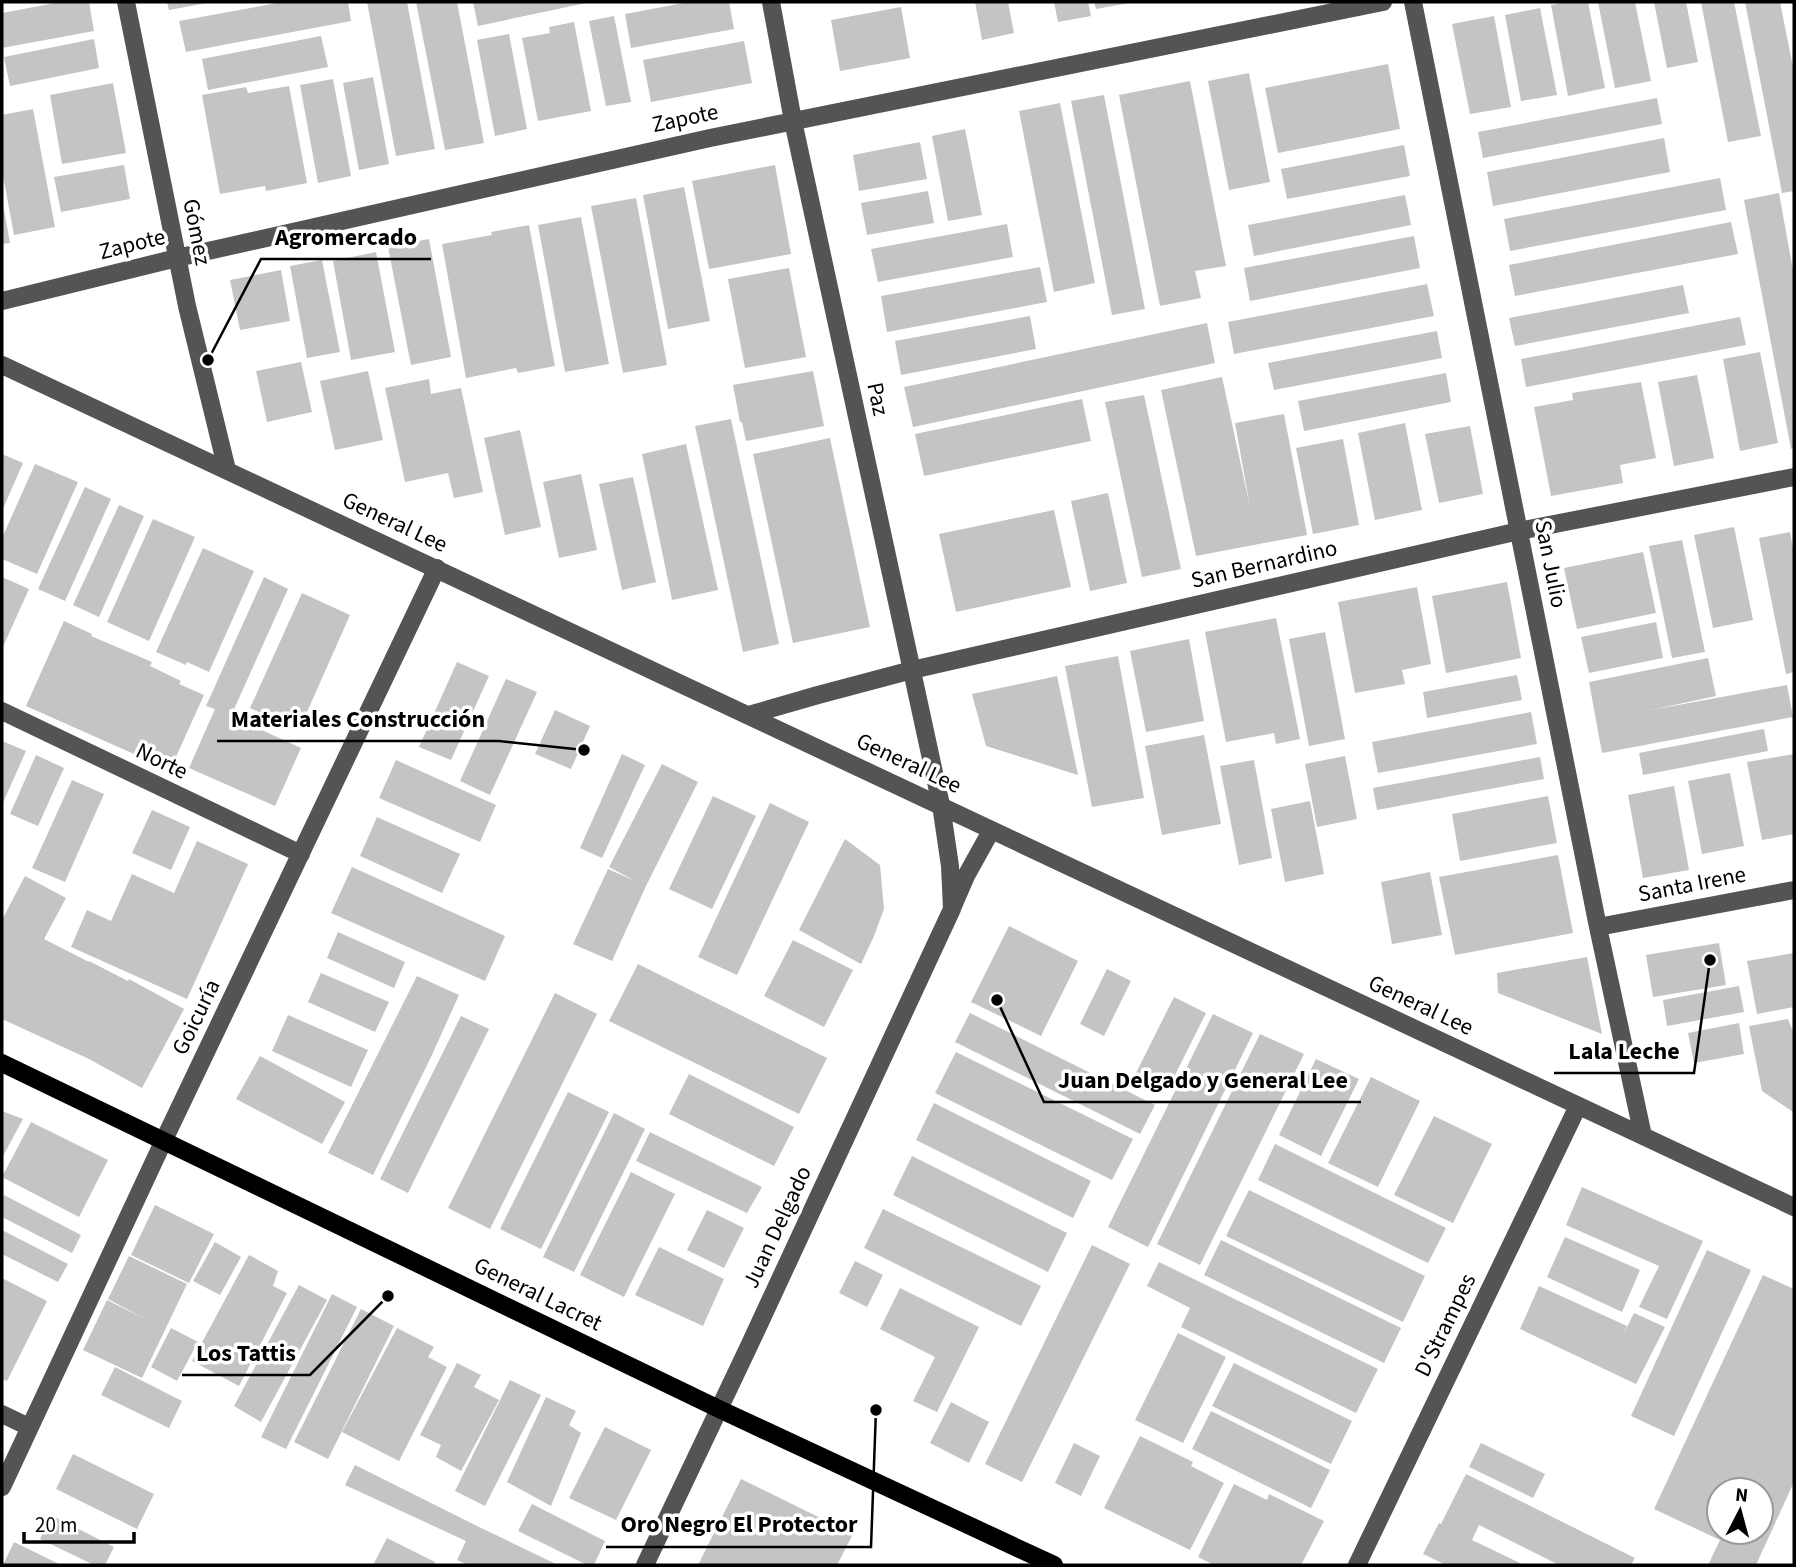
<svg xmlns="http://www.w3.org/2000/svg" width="1796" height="1567" font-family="'Source Sans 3',sans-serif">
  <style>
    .building { fill: #c4c4c4; fill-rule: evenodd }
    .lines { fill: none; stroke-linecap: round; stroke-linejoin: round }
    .minor { stroke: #545454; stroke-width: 18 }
    .major { stroke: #000; stroke-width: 18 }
    .labels { text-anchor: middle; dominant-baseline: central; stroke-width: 7; stroke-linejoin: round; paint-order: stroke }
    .street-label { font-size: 23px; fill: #000; stroke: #fff }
    .leader { fill: none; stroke: #000; stroke-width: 2.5 }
    .callout-dot { fill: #000; stroke: #fff; stroke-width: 2.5 }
    .callout-label { font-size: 24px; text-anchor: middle; font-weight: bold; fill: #000; stroke: #fff; stroke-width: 7; stroke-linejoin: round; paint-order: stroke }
  </style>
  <rect width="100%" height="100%" fill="#fff"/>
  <path class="building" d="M61,2H89L94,31L2,48V13Z
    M167,2H207V3L169,10Z
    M283,2H348L351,21L186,52L179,21Z
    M367,2H407L435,149L396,156Z
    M416,2H457L484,143L445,150Z
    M473,2H586V3L478,26Z
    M689,2H729L734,29L631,48L625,14Z
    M975,2H1008L1014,33L982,40Z
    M1054,2H1088L1091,16L1058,22Z
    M1094,2H1129V3L1096,9Z
    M1569,2H1588L1605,88L1568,96L1551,5Z
    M1598,2H1635L1651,81L1615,88Z
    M1654,2H1686L1698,62L1667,68Z
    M1701,2H1734L1761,136L1728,142Z
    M1745,2H1780L1794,72V191L1782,193Z
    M901,7L910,58L840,71L831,20Z
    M1540,8L1557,95L1521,101L1505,15Z
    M614,16L631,102L606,106L589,21Z
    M1494,16L1511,107L1470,114L1452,24Z
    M574,22L591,111L538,121L522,38L550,33L549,27Z
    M509,34L527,129L495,136L477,40Z
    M321,36L328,67L208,90L202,59Z
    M94,39L99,68L10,86L4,57Z
    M744,41L752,83L651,102L643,60Z
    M1388,64L1400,129L1278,153L1265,88Z
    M1249,73L1270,182L1229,190L1208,81Z
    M373,77L389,164L359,170L343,83Z
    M333,79L351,176L318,183L300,85Z
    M1190,81L1226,266L1195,271L1201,298L1160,306L1119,95Z
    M113,83L126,153L62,164L50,95Z
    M289,86L307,183L266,191L265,186L220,194L202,95L246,87L248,93Z
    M1104,95L1145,309L1112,315L1071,101Z
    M1657,98L1662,124L1483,158L1478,132Z
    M1060,103L1095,283L1054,292L1019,111Z
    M33,109L55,227L14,235L2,170V115Z
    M965,129L982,215L948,221L932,136Z
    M1664,138L1670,172L1493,206L1487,172Z
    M920,142L927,179L859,191L853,155Z
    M1404,145L1410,176L1287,199L1281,169Z
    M124,165L130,199L61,212L54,177Z
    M775,165L791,254L709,269L692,181Z
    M1720,178L1726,210L1510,251L1504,219Z
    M684,187L710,321L668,329L643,195Z
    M928,191L934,223L867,235L861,203Z
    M1779,193L1794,276V448L1791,449L1744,200Z
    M1405,195L1411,225L1254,256L1248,225Z
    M636,198L667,365L623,373L591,206Z
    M3,204L10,243L2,244V205Z
    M581,217L609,364L565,372L538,225Z
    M1731,222L1738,254L1515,296L1509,265Z
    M1007,224L1013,257L878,282L871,249Z
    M529,225L555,366L518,373L516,368L466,378L442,244L492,235L491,232Z
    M1414,236L1420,268L1250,301L1244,268Z
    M429,239L451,357L411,365L388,247Z
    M376,252L395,352L351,360L333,261Z
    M322,260L340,352L307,358L290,266Z
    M1040,267L1047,302L887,332L881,296Z
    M789,268L806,357L745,368L728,279Z
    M281,270L290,321L240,330L230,280Z
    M1427,284L1434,316L1234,354L1228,322Z
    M1683,285L1689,313L1515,346L1509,318Z
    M1030,316L1036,349L901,375L895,341Z
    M1740,317L1746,345L1526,387L1521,359Z
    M1207,323L1215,363L913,427L904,387Z
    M1437,331L1442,358L1274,390L1268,363Z
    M1760,352L1778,443L1740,451L1723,359Z
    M301,362L312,412L267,422L256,371Z
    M368,371L383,440L335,450L320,381Z
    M813,371L824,426L746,441L742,422H740L733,385Z
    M1446,373L1451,402L1304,431L1298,401Z
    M1697,375L1714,458L1674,466L1658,382Z
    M1222,377L1250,507L1235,423L1284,414L1307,535L1196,556L1161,390Z
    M429,379L431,394L461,388L483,492L454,498L448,473L405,482L385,388Z
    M1641,382L1656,458L1620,465L1623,483L1551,496L1534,407L1573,400L1572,393Z
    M1144,395L1181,569L1142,577L1105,402Z
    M1082,399L1091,441L924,476L915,434Z
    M731,419L779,644L743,652L695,426Z
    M1405,423L1422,510L1375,520L1358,433Z
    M1470,426L1483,494L1439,503L1425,434Z
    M520,430L541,527L505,535L484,438Z
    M830,438L870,627L793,643L753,454Z
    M1343,439L1359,525L1313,534L1296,448Z
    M686,444L718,590L672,600L642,454Z
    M2,454L23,463L2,511Z
    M35,464L78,482L37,574L2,559V538Z
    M581,474L597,550L559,558L543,482Z
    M633,477L656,582L622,590L599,484Z
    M85,487L111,499L65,601L38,589Z
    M1108,493L1127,583L1090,591L1071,501Z
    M119,505L144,516L99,617L73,605Z
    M1054,510L1071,587L956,612L939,534Z
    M153,519L195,537L149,641L107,622Z
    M1734,527L1753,620L1713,628L1694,535Z
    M1790,532L1794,554V672L1786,674L1759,538Z
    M1682,540L1705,652L1672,658L1649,546Z
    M203,548L254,571L209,672L187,662L186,665L156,652Z
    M1643,552L1656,613L1577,629L1564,568Z
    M2,577L29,589L2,649Z
    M264,577L288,589L231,716L301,748L275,806L189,768L215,709L206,706Z
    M1507,582L1521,658L1446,673L1432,596Z
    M1417,587L1431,664L1402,670L1405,684L1355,693L1338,602Z
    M302,593L350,615L299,730L250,708Z
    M1276,618L1300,739L1276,744L1274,733L1226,742L1205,632Z
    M64,621L92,634L91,636L152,662L150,666L181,681L179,684L204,695L170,770L26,706Z
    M1656,622L1663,658L1589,673L1581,637Z
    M1325,632L1345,739L1309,746L1289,639Z
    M1189,639L1204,721L1146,732L1130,651Z
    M1118,656L1144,798L1092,807L1065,666Z
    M1708,658L1716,696L1651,710L1787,685L1793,717L1602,753L1589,682Z
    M457,662L489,676L451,760L419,747Z
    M1517,675L1522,700L1427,718L1423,692Z
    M1057,676L1078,775L986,746L972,694Z
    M506,679L537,692L490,795L460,781Z
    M555,710L590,726L571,769L535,754Z
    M1531,712L1537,744L1378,773L1372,742Z
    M1764,729L1768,751L1643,775L1639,753Z
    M1204,735L1221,824L1162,835L1145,746Z
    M2,741L26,751L2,805Z
    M622,754L645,765L602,858L580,848Z
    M1794,754V834L1762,840L1747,762Z
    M36,755L64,768L38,826L10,814Z
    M1345,756L1357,819L1317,827L1305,764Z
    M1540,757L1544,779L1377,810L1373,788Z
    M396,760L496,805L480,842L379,798Z
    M1254,760L1272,858L1239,865L1220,766Z
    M662,764L698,782L646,886L612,961L573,944L608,869L635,881L609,867Z
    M1730,773L1744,846L1702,854L1688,781Z
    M72,780L104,794L65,882L32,868Z
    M1674,786L1689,870L1643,878L1628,795Z
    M713,796L756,816L712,909L669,889Z
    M1548,796L1557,843L1460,861L1452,814Z
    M1310,801L1324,874L1285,882L1271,809Z
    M770,803L809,822L737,975L698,957Z
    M152,810L190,827L171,870L132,853Z
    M377,817L460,854L442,893L360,856Z
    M845,839L880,865L884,909L874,936L861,964L799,930Z
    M197,841L248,864L187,999L71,947L87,910L111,921L132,874L174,893Z
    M1558,855L1573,933L1455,955L1439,877Z
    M352,867L505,936L485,981L331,913Z
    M1430,872L1442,935L1392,944L1381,882Z
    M25,876L66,898L44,939L89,962V961L128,981L129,979L184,1009L142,1088L89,1059L2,1019V920Z
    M1009,926L1078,961L1041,1036L971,1002Z
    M338,932L405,962L394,988L327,958Z
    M793,940L853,970L824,1027L764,996Z
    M1719,943L1726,985L1653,997L1646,955Z
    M1794,953V1007L1757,1014L1747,961Z
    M1587,957L1602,1034L1498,993L1497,973Z
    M638,964L827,1058L799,1114L609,1021Z
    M1107,969L1131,981L1104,1036L1080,1024Z
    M321,973L389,1002L375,1032L308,1002Z
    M417,976L459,995L431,1057L373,1175L328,1153Z
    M1739,986L1744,1012L1667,1026L1663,1000Z
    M555,993L597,1014L490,1229L448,1208Z
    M1174,997L1206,1013L1168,1089L1136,1073Z
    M970,1013L1155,1105L1140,1134L955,1042Z
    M1213,1014L1253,1033L1148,1247L1108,1227Z
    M288,1015L368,1050L351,1087L272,1051Z
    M461,1016L489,1029L408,1193L380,1179Z
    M1788,1019L1794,1034L1793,1112L1762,1091L1749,1026Z
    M1739,1023L1744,1054L1694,1063L1688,1033Z
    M1260,1034L1304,1054L1200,1265L1157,1244Z
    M956,1052L1133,1139L1112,1180L935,1093Z
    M260,1056L345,1102L322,1144L236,1099Z
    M1316,1059L1359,1079L1321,1156L1279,1135Z
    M689,1074L794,1127L774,1166L669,1114Z
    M1371,1077L1420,1101L1378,1187L1328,1163Z
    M568,1092L609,1112L541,1249L500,1229Z
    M934,1103L1091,1181L1073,1218L916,1140Z
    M2,1111L23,1119L2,1158Z
    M614,1113L645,1129L574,1272L543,1257Z
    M1434,1116L1492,1144L1453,1223L1394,1195Z
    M31,1122L108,1160L79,1217L2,1177Z
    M650,1132L762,1187L747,1213L636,1161Z
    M1275,1144L1446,1228L1428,1263L1258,1180Z
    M912,1156L1067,1233L1048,1272L893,1195Z
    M631,1172L675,1194L624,1297L580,1275Z
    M1582,1187L1703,1241L1667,1319L1639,1307L1659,1266L1566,1225Z
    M1249,1190L1425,1276L1403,1322L1226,1236Z
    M4,1195L81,1235L72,1253L2,1217V1199Z
    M155,1205L214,1234L189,1283L131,1255Z
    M883,1209L1041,1286L1021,1326L864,1248Z
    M707,1210L744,1228L724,1268L687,1250Z
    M2,1230L68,1264L58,1282L2,1254Z
    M1565,1237L1640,1270L1622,1312L1547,1277Z
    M1221,1240L1401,1328L1384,1363L1204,1275Z
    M215,1242L241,1257L220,1295L193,1281Z
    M1092,1245L1130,1264L1022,1482L985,1464Z
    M659,1247L724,1279L703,1326L635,1295Z
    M1707,1250L1751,1270L1674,1436L1631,1416Z
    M249,1255L278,1271L273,1286L287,1293L239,1386L192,1361Z
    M129,1256L187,1284L142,1378L83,1350L107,1300L145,1319L108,1299Z
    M855,1261L883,1275L867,1307L839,1293Z
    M1159,1262L1378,1369L1356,1413L1181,1327L1190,1308L1147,1286Z
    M1763,1275L1794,1289V1482L1756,1565H1708L1720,1540L1654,1509ZM1719,1490H1761V1532H1719Z
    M2,1278L47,1301L7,1381L2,1379Z
    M299,1285L327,1300L261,1422L234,1406Z
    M1539,1286L1627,1326L1621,1339L1634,1313L1665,1327L1636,1384L1520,1329Z
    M900,1288L979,1327L937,1412L913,1401L935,1357L880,1329Z
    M332,1294L357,1307L286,1449L261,1437Z
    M361,1309L394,1326L328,1459L294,1442Z
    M171,1328L198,1342L177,1381L151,1367Z
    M397,1328L434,1347L428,1357L447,1367L399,1461L342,1432Z
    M1178,1333L1226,1357L1183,1443L1135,1420Z
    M457,1363L481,1375L474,1387L499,1400L461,1471L436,1457L441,1445L420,1435Z
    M1234,1363L1352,1421L1331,1464L1212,1406Z
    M115,1367L182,1401L169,1428L101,1395Z
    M510,1380L541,1395L485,1506L455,1491Z
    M546,1397L576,1411L569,1425L581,1433L551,1506L507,1482Z
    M951,1402L989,1422L969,1463L930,1443Z
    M1211,1411L1330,1470L1311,1508L1192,1449Z
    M605,1427L651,1450L616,1520L569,1498Z
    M1140,1436L1193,1462L1191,1466L1224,1483L1190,1550L1104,1508Z
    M1074,1443L1100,1456L1081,1496L1055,1483Z
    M1481,1443L1545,1474L1533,1498L1469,1467Z
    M73,1454L154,1494L137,1529L56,1489Z
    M355,1465L475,1525L558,1565H468L457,1560L466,1541L345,1485Z
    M1466,1474L1635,1558L1631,1565H1559L1479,1525L1472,1540L1524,1565H1446L1423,1554L1439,1523L1441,1524Z
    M741,1479L853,1534L837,1565H698Z
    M1234,1484L1267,1500L1269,1494L1324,1521L1301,1565H1214L1198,1557Z
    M532,1504L605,1541L594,1565H587L518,1531Z
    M51,1515L114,1547L105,1565H94L40,1539Z
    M387,1538L435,1562L434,1565H373Z
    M14,1542L61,1565H3Z"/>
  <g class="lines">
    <path class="minor" d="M126,2L187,306L227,470
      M1413,2L1598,927L1643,1136
      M2,301L177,258L710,138L1383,2
      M2,365L1794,1207
      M2,711L301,854
      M749,715L818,695L912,670L1519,531L1794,477
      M953,906L966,876L991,831
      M1598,927L1794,890
      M2,1414L29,1427
      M2,1487L164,1140L437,568
      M645,1565L749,1346L952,909L950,866L941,805L793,121L771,2
      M1357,1565L1578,1106"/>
    <path class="major" d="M2,1063L719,1409L1054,1565"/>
  </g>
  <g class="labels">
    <g class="street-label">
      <text transform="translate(685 118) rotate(-12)">Zapote</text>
      <text transform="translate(197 232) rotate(79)">Gómez</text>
      <text transform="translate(132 244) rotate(-14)">Zapote</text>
      <text transform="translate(878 399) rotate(78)">Paz</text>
      <text transform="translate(395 522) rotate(25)">General Lee</text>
      <text transform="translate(1264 564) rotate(-13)">San Bernardino</text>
      <text transform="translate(1551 564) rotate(79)">San Julio</text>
      <text transform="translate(162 761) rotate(26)">Norte</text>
      <text transform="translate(909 763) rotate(25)">General Lee</text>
      <text transform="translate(1692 884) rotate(-11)">Santa Irene</text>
      <text transform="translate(1421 1005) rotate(25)">General Lee</text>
      <text transform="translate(196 1017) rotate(-64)">Goicuría</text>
      <text transform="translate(777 1227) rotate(-65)">Juan Delgado</text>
      <text transform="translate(538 1294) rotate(26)">General Lacret</text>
      <text transform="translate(1445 1325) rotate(-64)">D'Strampes</text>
    </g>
  </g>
  <path class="leader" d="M208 360L261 259H431M584 750L499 741H217M1710 960L1694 1073H1554M997 1000L1044 1102H1361M388 1296L310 1375H182M876 1410L871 1547H606"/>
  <g class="callout-dot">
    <circle cx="208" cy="360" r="7"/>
    <circle cx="584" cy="750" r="7"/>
    <circle cx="1710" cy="960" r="7"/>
    <circle cx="997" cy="1000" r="7"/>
    <circle cx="388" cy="1296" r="7"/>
    <circle cx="876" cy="1410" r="7"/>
  </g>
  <g class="callout-label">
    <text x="346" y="245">Agromercado</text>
    <text x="358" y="727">Materiales Construcción</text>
    <text x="1624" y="1059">Lala Leche</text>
    <text x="1203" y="1088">Juan Delgado y General Lee</text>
    <text x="246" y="1361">Los Tattis</text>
    <text x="739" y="1532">Oro Negro El Protector</text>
  </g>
  <rect width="1796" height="1567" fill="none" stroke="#000000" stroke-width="7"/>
  <g transform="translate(1740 1511) rotate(6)"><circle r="33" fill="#ffffff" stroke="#999999" stroke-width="2"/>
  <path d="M0-5L12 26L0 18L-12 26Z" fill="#000000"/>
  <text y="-10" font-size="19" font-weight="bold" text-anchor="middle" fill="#000000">N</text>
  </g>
  <path d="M24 1532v10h110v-10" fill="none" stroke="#000000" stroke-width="3.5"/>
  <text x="35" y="1532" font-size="21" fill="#000000" stroke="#ffffff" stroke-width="5" paint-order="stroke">20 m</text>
</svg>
